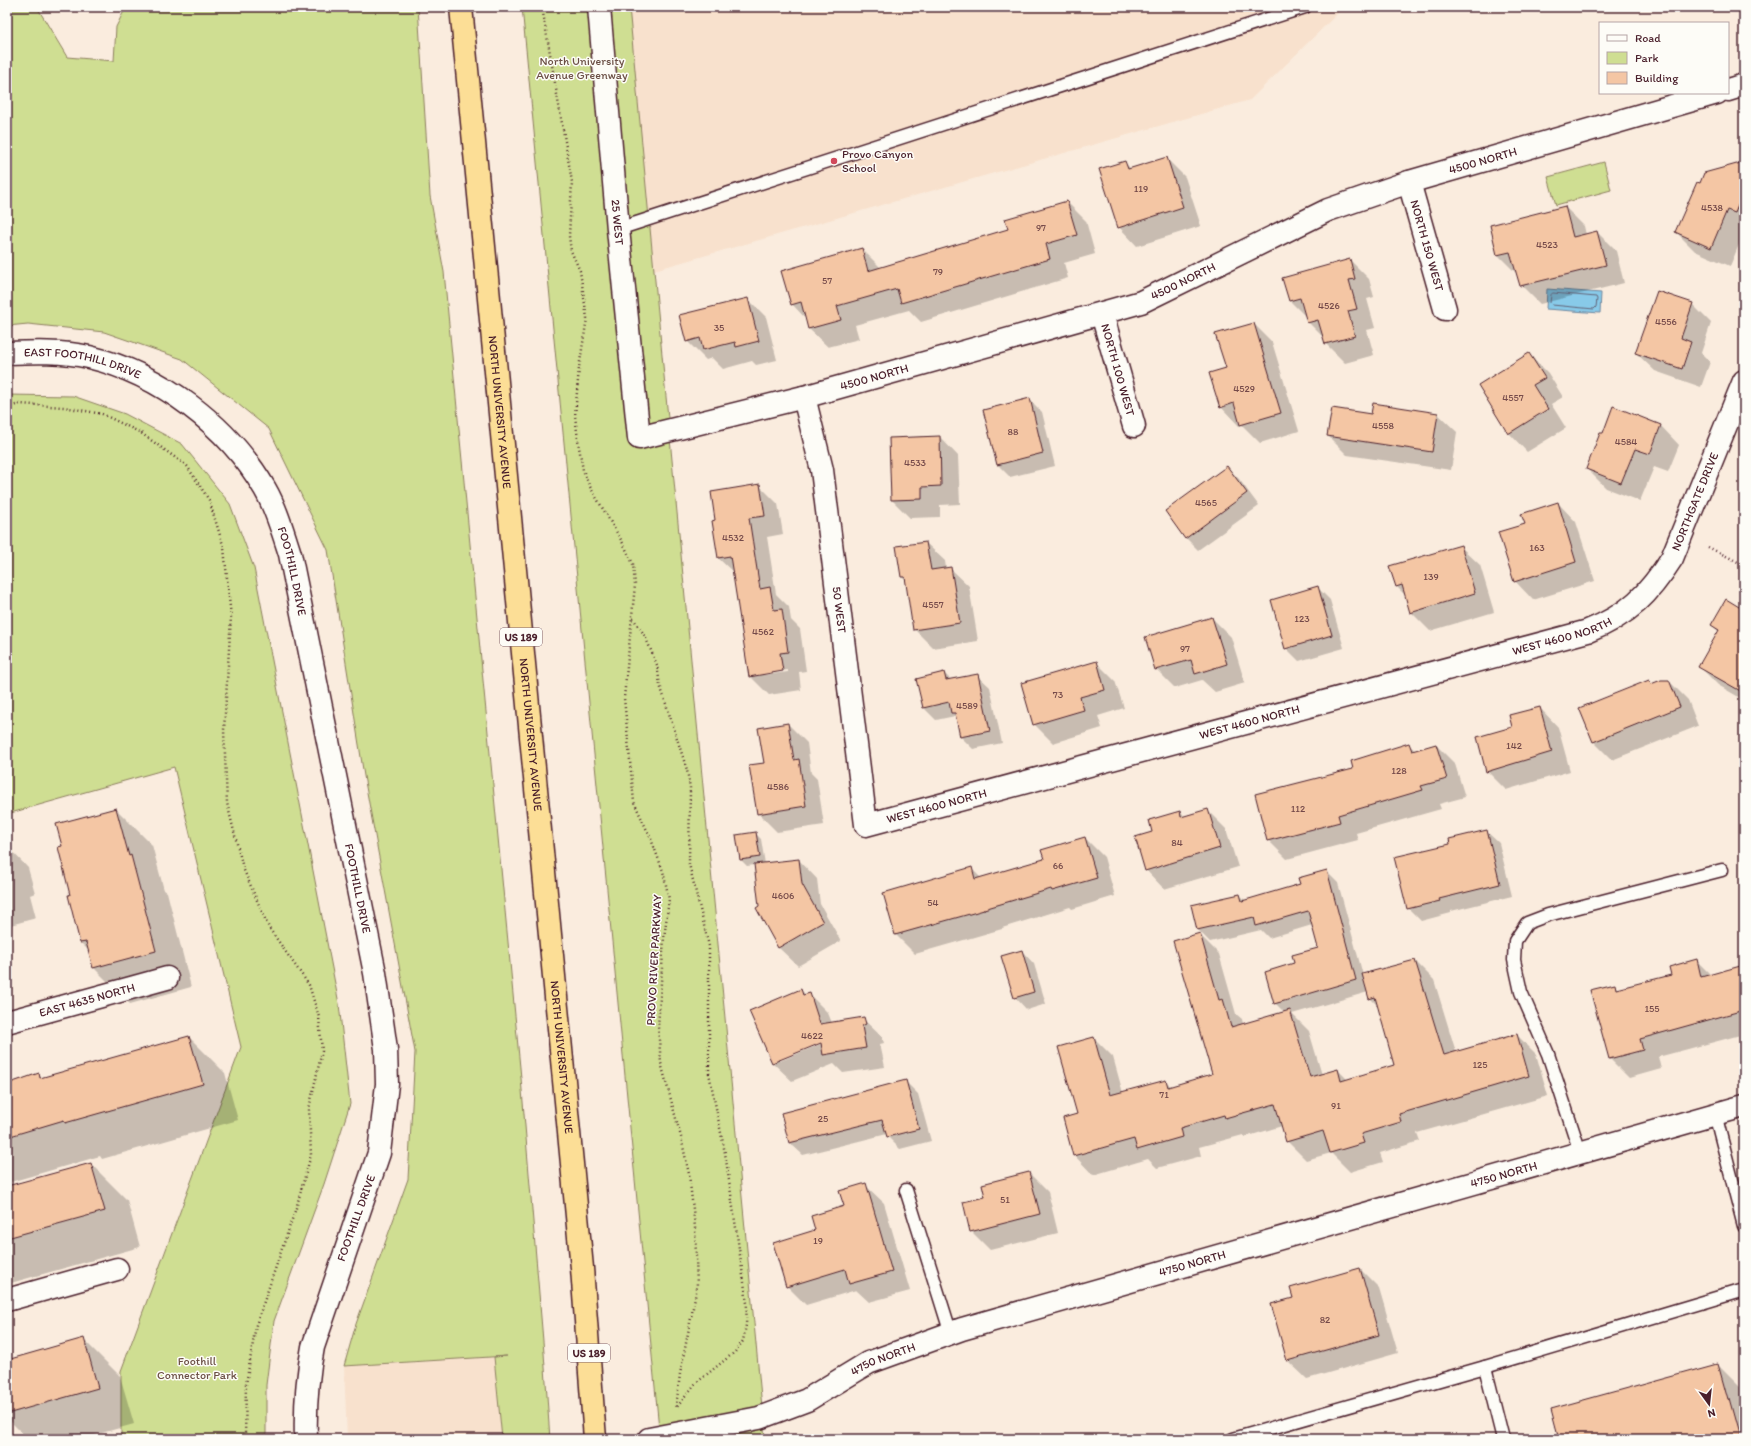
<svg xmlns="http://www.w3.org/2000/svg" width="1751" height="1446" viewBox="0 0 1751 1446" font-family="Itim,sans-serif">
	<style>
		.built { fill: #f8e1cd }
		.green { fill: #cfde92; stroke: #8c7e5e }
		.water { fill: #88cae9; stroke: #6f869d }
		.shadow { fill: #0003; fill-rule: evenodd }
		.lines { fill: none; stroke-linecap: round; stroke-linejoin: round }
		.shore { stroke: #636377; stroke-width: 1 }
		.building { fill: #f4c6a4; stroke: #4a1f2b }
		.service-casing { stroke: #4a1f2b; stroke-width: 15 }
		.minor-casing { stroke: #4a1f2b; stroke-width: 25 }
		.secondary-casing { stroke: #4a1f2b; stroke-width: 25 }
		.trunk-casing { stroke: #4a1f2b; stroke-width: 25 }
		.path { stroke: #4a1f2b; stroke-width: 2.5; stroke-dasharray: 1 3; stroke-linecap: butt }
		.service { stroke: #fdfcf7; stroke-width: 12 }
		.minor { stroke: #fdfcf7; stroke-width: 22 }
		.secondary { stroke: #fdfcf7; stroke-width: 22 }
		.trunk { stroke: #fcde96; stroke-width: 22 }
		.poi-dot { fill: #d1495b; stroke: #fdfcf7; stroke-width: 1.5 }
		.labels { text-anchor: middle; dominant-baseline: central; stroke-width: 3; stroke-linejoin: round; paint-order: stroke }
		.number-label { font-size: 10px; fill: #744949 }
		.shield { fill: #fdfcf7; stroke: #806168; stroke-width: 1 }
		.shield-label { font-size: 11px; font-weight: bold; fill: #4a1f2b }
		.park-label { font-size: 12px; fill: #6b4f45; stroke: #fdfcf7 }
		.poi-label { font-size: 12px; fill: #4a1f2b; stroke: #fdfcf7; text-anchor: start }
		.street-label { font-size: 12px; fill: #4a1f2b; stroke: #fdfcf7 }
	</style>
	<rect width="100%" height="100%" fill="#faecde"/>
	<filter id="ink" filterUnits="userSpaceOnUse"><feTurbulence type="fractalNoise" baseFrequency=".025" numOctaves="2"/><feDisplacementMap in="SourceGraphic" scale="8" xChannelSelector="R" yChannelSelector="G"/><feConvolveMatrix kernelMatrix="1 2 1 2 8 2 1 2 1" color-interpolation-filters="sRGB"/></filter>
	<g filter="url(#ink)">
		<!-- built -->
		<g class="built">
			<path d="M621,7H1344L1250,100L644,273Z"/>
			<path d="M494,1357L502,1439H347L344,1366Z"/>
		</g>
		<!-- green -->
		<g class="green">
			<path d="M7,7H37L67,57L114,61L116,27L126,7H418L430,196L444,272L521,1078L544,1353L550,1439H502L494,1357L507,1356L344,1366L356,1324L408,1179L415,1052L364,776L328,550L269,429L182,359L104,332L28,324L7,326Z"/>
			<path d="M522,7H629L765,1439H660Z"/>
			<path d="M1604,162L1611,190L1556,205L1548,177Z"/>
			<path d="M7,395L73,396L125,414L182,444L230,504L254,568L339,1004L350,1104L324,1184L274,1321L266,1385V1439H121V1371L241,1047L174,767L7,814Z"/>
		</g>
		<!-- water -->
		<path class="water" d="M1547,289L1601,293L1600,313L1546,309Z"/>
		<!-- shadow -->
		<g class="shadow">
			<path d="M1166,158L1185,177L1201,226L1137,246L1119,227L1124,162L1131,169Z"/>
			<path d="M1744,165V233L1730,266L1695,251L1676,232Z"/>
			<path d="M1067,202L1086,221L1095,254L1064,263L1068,278L921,322L909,310L855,325L859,339L828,347L809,329L806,319L792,304L862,249L881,268L1009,230Z"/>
			<path d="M1565,207L1584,226L1586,235L1597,232L1616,251L1624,283L1540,304L1521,285L1517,274L1498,255Z"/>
			<path d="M1350,260L1369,279L1374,297L1367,299L1375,328L1367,330L1374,355L1345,363L1326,344L1325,339L1308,322L1307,318L1290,301Z"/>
			<path d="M748,299L766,317L777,360L756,365L752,361L723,369L712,358L706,360L687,341Z"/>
			<path d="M1692,304L1711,323L1701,353L1710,362L1701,387L1655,371L1636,353Z"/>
			<path d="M1254,324L1272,342L1299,431L1260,443L1242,425L1239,426L1221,407L1227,368Z"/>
			<path d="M1529,354L1548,373L1563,397L1551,404L1566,428L1527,452L1509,433Z"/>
			<path d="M1029,399L1042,412L1055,466L1010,477L997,464Z"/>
			<path d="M1438,414L1457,432L1451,470L1347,455L1328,436L1372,415Z"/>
			<path d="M1661,426L1679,445L1668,472L1654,467L1640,501L1606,488L1587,469Z"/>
			<path d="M940,437L958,456L960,504L940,505V517L910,518L892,500Z"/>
			<path d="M1227,467L1239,479L1259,506L1198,550L1186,538Z"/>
			<path d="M760,486L778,504L783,534L767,537L776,594L789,607L791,620L800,629L806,671L799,672L801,690L769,695L750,676L734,573L718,558L717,520ZM788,670V672L764,675V673Z"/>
			<path d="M1558,503L1576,522L1595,581L1533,600L1515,581L1526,524Z"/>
			<path d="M926,543L945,561L946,568H950L969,586L978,641L933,648L914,629L906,581L902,577Z"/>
			<path d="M1461,547L1480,565L1494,612L1430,631L1411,612L1406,596L1397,587Z"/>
			<path d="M1318,588L1330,600L1344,648L1299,661L1286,648Z"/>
			<path d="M1744,611V700L1718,685L1699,666L1719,632L1712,625Z"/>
			<path d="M1212,618L1231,637L1245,683L1215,692L1202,680L1175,688L1156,669Z"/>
			<path d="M1096,662L1115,681L1124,708L1098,716L1102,728L1053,743L1034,724Z"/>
			<path d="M944,673L951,680L977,675L990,687L1002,743L973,749L961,737L955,716L936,720L924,708Z"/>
			<path d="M1649,681L1652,684L1669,681L1688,700L1698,726L1612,760L1593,741Z"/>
			<path d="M1540,708L1558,727L1570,771L1506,790L1487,771Z"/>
			<path d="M788,724L807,743L811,773L817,779L824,825L777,832L758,813L765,764Z"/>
			<path d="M1409,745L1416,751L1436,745L1455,764L1465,797L1439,804L1441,809L1356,833L1358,840L1287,859L1268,840L1354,769Z"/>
			<path d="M116,809L152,845L164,890L167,892L191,987L130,1004L94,968L89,951L81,943L69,896L72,895L63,847Z"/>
			<path d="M1207,810L1226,829L1238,867L1164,889L1146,870L1154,832L1180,812L1185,817Z"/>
			<path d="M1486,831L1499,843L1512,896L1451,911V913L1421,921L1408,908L1451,844Z"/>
			<path d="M755,833L761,839L765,864L799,860L817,879L820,904L841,941L798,966L779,948L757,909L760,907L755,865L747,866L741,860Z"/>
			<path d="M1085,838L1104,857L1115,896L1072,909L1070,907L1002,928V929L915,954L896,935L884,894L972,869L981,878L1045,859Z"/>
			<path d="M7,846L28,868L35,893L30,895L36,918L7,926Z"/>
			<path d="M1326,871L1338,883L1363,975L1415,961L1434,980L1456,1052L1517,1035L1536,1054L1548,1096L1417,1133L1420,1141L1380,1153L1383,1162L1350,1172L1331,1153L1306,1160L1287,1141L1282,1126L1245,1137L1243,1135L1199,1147L1201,1156L1157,1168L1148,1159L1093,1175L1074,1155L1078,1115L1094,1038L1113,1057L1123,1093L1166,1081L1171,1087L1214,1075L1199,934L1219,954L1236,1014L1242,1019L1243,1024L1285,1013L1275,1003L1296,964L1319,949L1312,925L1269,938L1261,930L1210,942L1198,930L1192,906L1240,895L1246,901L1301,885ZM1368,992L1370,998L1379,1007L1396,1066L1348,1080L1338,1070L1322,1075L1309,1031L1292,1014Z"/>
			<path d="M1022,951L1034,964L1046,1004L1027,1010L1015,997Z"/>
			<path d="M1696,960L1711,975L1744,966V1034L1658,1057L1661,1069L1629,1078L1610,1059L1591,991L1614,985L1619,990L1672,975Z"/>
			<path d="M801,990L806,995L809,994L828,1013L832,1023L863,1019L882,1037L884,1043L880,1044L885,1067L843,1073L834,1064L792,1081L773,1063ZM826,1040V1042L780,1061V1059Z"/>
			<path d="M189,1037L225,1073L238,1120L102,1159L100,1156L7,1183V1084L38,1074L42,1078Z"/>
			<path d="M906,1082L918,1094L931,1141L900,1149L888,1137L887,1134L803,1155L790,1143L783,1114Z"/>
			<path d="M91,1164L127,1200L140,1247L7,1284V1187Z"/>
			<path d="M1029,1173L1048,1192L1058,1233L990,1250L971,1231L986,1197Z"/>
			<path d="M865,1185L884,1203L910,1291L869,1302L856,1290L806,1305L787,1286L817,1231L845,1207Z"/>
			<path d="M1360,1269L1379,1288L1398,1353L1307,1379L1288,1361L1294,1298Z"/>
			<path d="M84,1340L120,1376L134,1424L80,1439H28L7,1418V1362Z"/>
			<path d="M1718,1364L1744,1390V1439H1560Z"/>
		</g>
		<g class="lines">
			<!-- shore -->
			<path class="shore" d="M1553,293L1596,297L1597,299L1596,307L1594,309L1552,305L1550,303L1551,295Z"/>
		</g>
		<!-- building -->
		<g class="building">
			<path d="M1167,157L1183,207L1118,228L1099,169L1125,161L1128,169Z"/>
			<path d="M1744,162V202L1739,203L1735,213L1727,210L1711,248L1675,232L1697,182L1700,183L1704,173Z"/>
			<path d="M1067,201L1077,235L1046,244L1050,259L901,303L897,289L837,306L841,320L808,329L801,302L791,305L781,271L862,248L868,271L1008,229L1005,219Z"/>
			<path d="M1565,206L1573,237L1597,231L1606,265L1520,286L1510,252L1497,255L1490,225Z"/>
			<path d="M1350,259L1355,279L1349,280L1357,309L1348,311L1355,336L1325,344L1318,320L1307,323L1300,298L1289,301L1282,278Z"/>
			<path d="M1657,291L1693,303L1681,338L1691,342L1682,369L1635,353Z"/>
			<path d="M748,298L759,341L736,347L735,342L703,350L700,338L686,342L679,315Z"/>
			<path d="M1254,323L1281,413L1240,425L1234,403L1220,408L1209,373L1226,368L1215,334Z"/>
			<path d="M1529,353L1545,378L1533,385L1548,409L1508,434L1478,385Z"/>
			<path d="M1030,398L1043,453L997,465L983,410Z"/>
			<path d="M1373,403L1438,413L1432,452L1327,436L1332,408L1371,414Z"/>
			<path d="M1613,406L1661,425L1650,454L1635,449L1621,483L1586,469L1600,433H1603Z"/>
			<path d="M940,436L941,486L922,487V499L891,500L889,438Z"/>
			<path d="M1227,466L1247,493L1185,539L1165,511Z"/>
			<path d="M760,484L765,516L749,518L760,589L770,587L774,610L782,609L788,652L780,653L783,671L749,677L730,556L718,558L712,521L715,520L711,492Z"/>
			<path d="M1558,502L1576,562L1514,582L1498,532L1525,524L1521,514Z"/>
			<path d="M926,542L931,570L951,567L960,623L913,630L905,577H901L896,546Z"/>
			<path d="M1461,545L1475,593L1410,613L1402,585L1396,587L1389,566Z"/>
			<path d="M1318,586L1332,635L1285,649L1271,600Z"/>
			<path d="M1726,599L1744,610V693L1698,667L1719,630L1711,625Z"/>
			<path d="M1212,617L1227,664L1195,674L1191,660L1155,670L1145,637Z"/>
			<path d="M1097,661L1105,690L1080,697L1084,710L1033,725L1021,683Z"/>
			<path d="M944,672L946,680L978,674L990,731L960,737L955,713H951L949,702L923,708L916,679Z"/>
			<path d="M1649,680L1651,684L1661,680H1669L1680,707L1593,742L1579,708Z"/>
			<path d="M1540,707L1552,752L1486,772L1477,737L1512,727L1509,715Z"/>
			<path d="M788,723L794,760L799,759L806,806L757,814L749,765L764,763L758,728Z"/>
			<path d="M1409,743L1412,751L1436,744L1447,779L1421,786L1423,790L1338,815L1340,822L1267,841L1255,794L1353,769L1351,761Z"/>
			<path d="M116,808L129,856L131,855L156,951L93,968L86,942L80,943L68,895H70L58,847L62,846L56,824Z"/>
			<path d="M1208,809L1220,848L1145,871L1135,837L1152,832L1149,820L1180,811L1181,817Z"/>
			<path d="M1487,830L1500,884L1439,899L1440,901L1407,909L1394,857L1450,844L1449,839Z"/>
			<path d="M756,832L760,857L740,860L736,835Z"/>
			<path d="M1085,837L1097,878L1052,891L1051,889L984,909V910L895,935L883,893L972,867L975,879L1044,859L1041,850Z"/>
			<path d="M799,859L802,884L823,922L778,948L756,908L759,906L754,864Z"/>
			<path d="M1327,870L1356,980L1274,1004L1265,972L1294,963L1292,955L1318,948L1308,911L1256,926L1254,917L1197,930L1191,905L1240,894L1242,901L1300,884L1298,878Z"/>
			<path d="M1200,933L1219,1000L1223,999L1231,1027L1290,1010L1310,1077L1338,1069L1341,1081L1394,1065L1375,997L1369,999L1362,974L1415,960L1444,1055L1517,1034L1529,1076L1399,1114L1401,1122L1361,1134L1364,1143L1330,1153L1323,1131L1286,1142L1275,1104L1225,1118L1224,1115L1180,1128L1182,1137L1137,1150L1134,1139L1073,1156L1063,1118L1077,1114L1058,1047L1094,1037L1110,1095L1166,1080L1168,1087L1212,1074L1173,941Z"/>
			<path d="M1022,950L1034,992L1014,998L1001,956Z"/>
			<path d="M1697,959L1701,977L1744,965V1010L1640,1039L1643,1050L1609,1059L1590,990L1615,984L1616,989L1671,975L1669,967Z"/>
			<path d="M801,989L803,995L810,993L820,1024L864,1017L866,1024L862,1026L866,1048L823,1055L821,1043L772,1063L749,1011Z"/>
			<path d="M189,1036L203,1084L65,1123L64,1120L7,1137V1084L39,1073L40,1078Z"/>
			<path d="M906,1080L919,1129L887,1137L882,1120L789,1143L781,1113Z"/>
			<path d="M91,1163L105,1211L7,1238V1186Z"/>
			<path d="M1029,1172L1040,1214L970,1232L963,1202L985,1197L982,1184Z"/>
			<path d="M866,1183L892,1272L849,1284L845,1269L786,1287L773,1243L815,1230L811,1216L844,1206L839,1191Z"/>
			<path d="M1360,1268L1379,1335L1287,1361L1271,1304L1293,1298L1290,1288Z"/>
			<path d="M84,1338L98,1388L7,1414V1360Z"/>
			<path d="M1718,1363L1739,1439H1559L1551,1409Z"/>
		</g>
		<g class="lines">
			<!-- service casing -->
			<g class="service-casing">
				<g id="service">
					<path d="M618,229L1305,7"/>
					<path d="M1715,1114L1744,1226"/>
					<path d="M1580,1152L1548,1054L1521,992L1514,960L1515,941L1527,923L1548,915L1722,870"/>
					<path d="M906,1190L951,1334"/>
					<path d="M1233,1439L1485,1367"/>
					<path d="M1503,1439L1485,1367L1744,1290"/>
				</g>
			</g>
			<!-- minor casing -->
			<g class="minor-casing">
				<g id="minor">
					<path id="s1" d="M599,7L618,229L639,438L804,397L1141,302L1328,210L1409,182L1717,93"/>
					<path d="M1728,90L1744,85"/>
					<path id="s2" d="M1409,182L1445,309"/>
					<path id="s3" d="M1102,314L1134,426"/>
					<path id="s4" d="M804,397L822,470L866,825L1588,631C1629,615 1649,594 1672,558L1744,381"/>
					<path id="s5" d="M7,1022L167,978"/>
					<path d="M7,1300L117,1269"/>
					<path id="s6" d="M649,1439L759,1418L807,1400L868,1363L962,1329L1744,1106"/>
				</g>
			</g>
			<!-- secondary casing -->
			<g class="secondary-casing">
				<g id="secondary">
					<path id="s7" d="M7,353C34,352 62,351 89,357C160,374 228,425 265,489C276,508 283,532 290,554L375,973L386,1049L387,1084L379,1153L313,1347C307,1378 305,1408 306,1439"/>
				</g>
			</g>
			<!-- trunk casing -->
			<g class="trunk-casing">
				<g id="trunk">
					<path id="s8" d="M461,7L582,1268L595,1439"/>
				</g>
			</g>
			<!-- path -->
			<g class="path">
				<path d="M542,7L572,182L569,236L571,251L580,271L587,318L579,368L575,416L579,447L583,470L589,485L624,545L633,564L635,585L624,698L634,802L651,839L663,871L669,899L664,938L658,1027L661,1063L681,1137L689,1174L695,1227L697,1287L680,1374L676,1407"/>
				<path d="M7,407L20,404L64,407L102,414L141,433L187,466L209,500L224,548L231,617L224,730L227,803L243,868L269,928L309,985L319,1017L322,1051L309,1109L311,1155L297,1205L256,1325L246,1384L245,1439"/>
				<path d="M1708,547L1744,565"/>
				<path d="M633,618L645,636L657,665L660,685L687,770L690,788L689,864L709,946V1073L725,1153L747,1303L746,1325L743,1341L735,1352L696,1383L677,1407"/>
			</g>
			<!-- service -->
			<use href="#service" class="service"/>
			<!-- minor -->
			<use href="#minor" class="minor"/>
			<!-- secondary -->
			<use href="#secondary" class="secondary"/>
			<!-- trunk -->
			<use href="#trunk" class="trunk"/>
		</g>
	</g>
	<!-- markers -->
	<circle class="poi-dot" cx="834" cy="161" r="4"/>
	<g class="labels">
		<!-- number labels -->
		<g class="number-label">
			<text x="1141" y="188">119</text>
			<text x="1712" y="207">4538</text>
			<text x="1041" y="227">97</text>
			<text x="1547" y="244">4523</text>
			<text x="938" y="271">79</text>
			<text x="827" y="280">57</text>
			<text x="1329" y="305">4526</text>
			<text x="1666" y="321">4556</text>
			<text x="719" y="327">35</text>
			<text x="1244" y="388">4529</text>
			<text x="1513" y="397">4557</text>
			<text x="1383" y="425">4558</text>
			<text x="1013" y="431">88</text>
			<text x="1626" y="441">4584</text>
			<text x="915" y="462">4533</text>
			<text x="1206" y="502">4565</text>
			<text x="733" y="537">4532</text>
			<text x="1537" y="547">163</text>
			<text x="1431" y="576">139</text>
			<text x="933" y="604">4557</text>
			<text x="1302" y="618">123</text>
			<text x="763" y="631">4562</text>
			<text x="1185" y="648">97</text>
			<text x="1058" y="694">73</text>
			<text x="967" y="705">4589</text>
			<text x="1514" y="745">142</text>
			<text x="1399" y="770">128</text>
			<text x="778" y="786">4586</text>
			<text x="1298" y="808">112</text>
			<text x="1177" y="842">84</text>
			<text x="1058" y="865">66</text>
			<text x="783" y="895">4606</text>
			<text x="933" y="902">54</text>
			<text x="1652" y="1008">155</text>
			<text x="812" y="1035">4622</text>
			<text x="1480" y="1064">125</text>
			<text x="1164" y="1094">71</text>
			<text x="1336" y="1105">91</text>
			<text x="823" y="1118">25</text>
			<text x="1005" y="1199">51</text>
			<text x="818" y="1240">19</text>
			<text x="1325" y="1319">82</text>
		</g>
		<!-- shield labels -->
		<g class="shield">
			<rect x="500" y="628" width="42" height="18" rx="3"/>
			<rect x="568" y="1344" width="42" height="18" rx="3"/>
		</g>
		<g class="shield-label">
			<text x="521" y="637">US 189</text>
			<text x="589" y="1353">US 189</text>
		</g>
		<!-- park labels -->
		<g class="park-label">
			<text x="582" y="61">North University<tspan x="582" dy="14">Avenue Greenway</tspan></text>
			<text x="197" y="1361">Foothill<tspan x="197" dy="14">Connector Park</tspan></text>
		</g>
		<!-- poi labels -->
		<g class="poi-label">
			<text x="842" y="154">Provo Canyon<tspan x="842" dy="14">School</tspan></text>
		</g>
		<!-- street labels -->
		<g class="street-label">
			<text stroke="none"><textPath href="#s1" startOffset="1324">4500 NORTH</textPath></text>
			<text stroke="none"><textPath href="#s1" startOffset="216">25 WEST</textPath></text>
			<text stroke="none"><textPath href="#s2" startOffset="66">NORTH 150 WEST</textPath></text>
			<text stroke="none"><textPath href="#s1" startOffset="1000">4500 NORTH</textPath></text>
			<text stroke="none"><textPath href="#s7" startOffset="77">EAST FOOTHILL DRIVE</textPath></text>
			<text stroke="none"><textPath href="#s3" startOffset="58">NORTH 100 WEST</textPath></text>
			<text stroke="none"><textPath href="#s1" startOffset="676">4500 NORTH</textPath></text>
			<text stroke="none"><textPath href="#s8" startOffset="407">NORTH UNIVERSITY AVENUE</textPath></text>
			<text stroke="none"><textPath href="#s4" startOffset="1355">NORTHGATE DRIVE</textPath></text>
			<text stroke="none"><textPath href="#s7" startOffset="395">FOOTHILL DRIVE</textPath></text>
			<text stroke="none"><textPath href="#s4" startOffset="216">50 WEST</textPath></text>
			<text stroke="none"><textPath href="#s4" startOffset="1154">WEST 4600 NORTH</textPath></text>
			<text stroke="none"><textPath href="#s4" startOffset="830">WEST 4600 NORTH</textPath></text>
			<text stroke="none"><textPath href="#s8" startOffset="731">NORTH UNIVERSITY AVENUE</textPath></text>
			<text stroke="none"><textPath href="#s4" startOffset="506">WEST 4600 NORTH</textPath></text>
			<text stroke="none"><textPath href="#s7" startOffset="719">FOOTHILL DRIVE</textPath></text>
			<text transform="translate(654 960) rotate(-87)">PROVO RIVER PARKWAY</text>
			<text stroke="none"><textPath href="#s5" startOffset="83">EAST 4635 NORTH</textPath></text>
			<text stroke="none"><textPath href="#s8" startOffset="1055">NORTH UNIVERSITY AVENUE</textPath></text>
			<text stroke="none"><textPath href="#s6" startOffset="898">4750 NORTH</textPath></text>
			<text transform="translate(356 1218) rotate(-70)">FOOTHILL DRIVE</text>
			<text stroke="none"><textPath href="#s6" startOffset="574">4750 NORTH</textPath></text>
			<text stroke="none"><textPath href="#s6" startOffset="250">4750 NORTH</textPath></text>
		</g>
	</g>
	<!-- margin -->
	<rect width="1751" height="1446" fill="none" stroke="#fdfcf7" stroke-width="24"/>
	<rect x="12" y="12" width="1727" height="1422" fill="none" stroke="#4a1f2b" stroke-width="1.5" filter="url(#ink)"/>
	<!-- legend -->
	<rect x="1599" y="22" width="130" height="72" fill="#fdfcf7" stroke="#b5a4a5"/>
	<rect x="1607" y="35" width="20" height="6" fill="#fdfcf7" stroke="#b5a4a5"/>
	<text x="1635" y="42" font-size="12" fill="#4a1f2b">Road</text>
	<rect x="1607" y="52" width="20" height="12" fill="#cfde92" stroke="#b5a4a5"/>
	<text x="1635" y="62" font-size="12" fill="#4a1f2b">Park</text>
	<rect x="1607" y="72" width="20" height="12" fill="#f4c6a4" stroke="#b5a4a5"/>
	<text x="1635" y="82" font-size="12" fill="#4a1f2b">Building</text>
	<!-- north arrow -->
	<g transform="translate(1709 1404) rotate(165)" stroke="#fdfcf7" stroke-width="3" paint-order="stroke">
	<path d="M0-3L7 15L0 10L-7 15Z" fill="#4a1f2b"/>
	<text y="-6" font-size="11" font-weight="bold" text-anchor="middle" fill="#4a1f2b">N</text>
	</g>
</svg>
